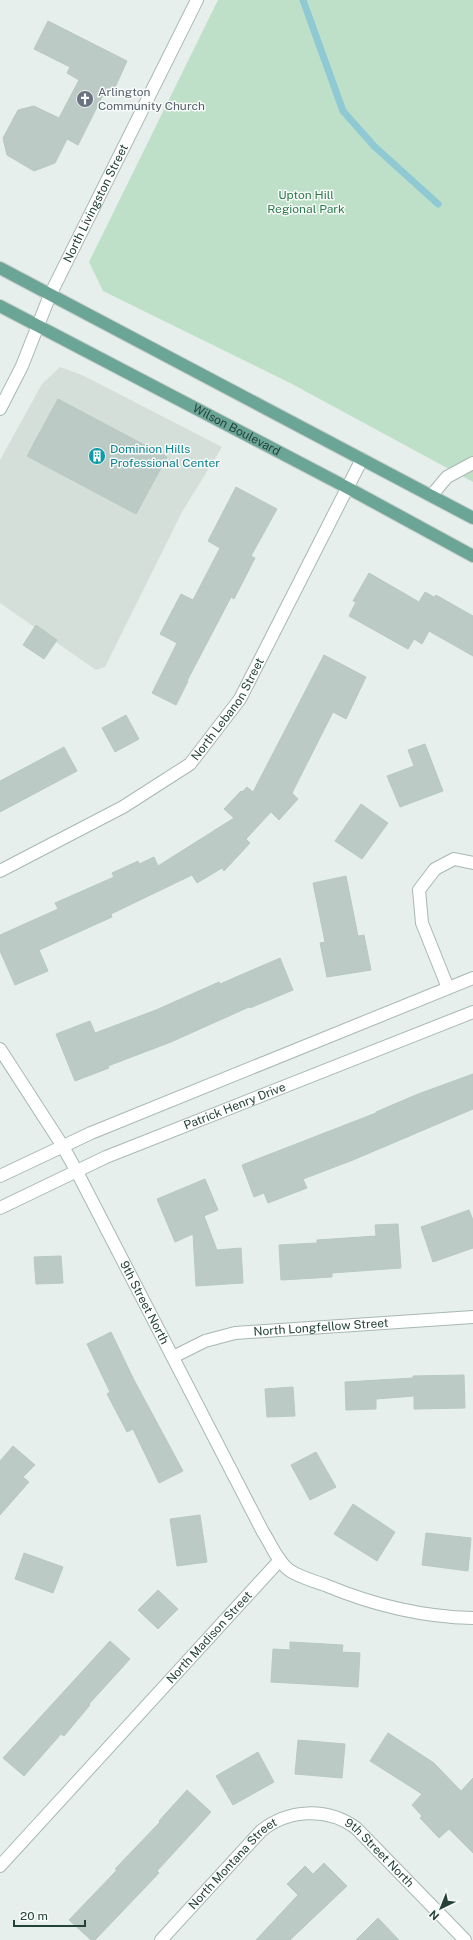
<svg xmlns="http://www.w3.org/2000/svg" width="473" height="1940" viewBox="0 0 473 1940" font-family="'Public Sans',sans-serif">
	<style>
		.built { fill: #d4dfda }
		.green { fill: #bfe0c8 }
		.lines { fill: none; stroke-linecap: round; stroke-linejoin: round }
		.stream { stroke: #8ec9d4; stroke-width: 7 }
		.building { fill: #bbcac4; stroke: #b8c9c2 }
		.minor-casing { stroke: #a8b8b2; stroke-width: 14 }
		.major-casing { stroke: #c2cac8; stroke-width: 14 }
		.minor { stroke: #fff; stroke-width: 12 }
		.major { stroke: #6aa596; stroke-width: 12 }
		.labels { text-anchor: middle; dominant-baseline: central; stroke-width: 3; stroke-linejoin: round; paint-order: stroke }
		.worship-label { font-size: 12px; fill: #5b616d; stroke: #f7fbf9; text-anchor: start }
		.park-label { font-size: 12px; fill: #2d7a4b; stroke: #f7fbf9 }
		.street-label { font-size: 12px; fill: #24423a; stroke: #f7fbf9 }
		.culture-label { font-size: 12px; fill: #0d838f; stroke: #f7fbf9; text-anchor: start }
	</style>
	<rect width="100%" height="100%" fill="#e6efeb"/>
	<!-- built -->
	<path class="built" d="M60,367L82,375L222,447L182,512L105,667L96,670L0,603V460L42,384Z"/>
	<!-- green -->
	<path class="green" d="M218,0H473V482L292,384L103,291L89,262Z"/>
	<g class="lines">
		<!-- stream -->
		<path class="stream" d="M303,0L343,111L374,146L438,204"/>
	</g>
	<!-- building -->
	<g class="building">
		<path d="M48,21L127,61L113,92L106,89L78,145L67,139L55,163L34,171L7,155L3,138L18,110L34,106L59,118L79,80L67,73L70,67L34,49Z"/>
		<path d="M58,399L167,457L136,514L27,456Z"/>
		<path d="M236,487L277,509L251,556L255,558L234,599L231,597L187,681H188L176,705L152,693L177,643L160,634L181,594L193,600L220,548L208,541Z"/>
		<path d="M369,573L419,602L425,592L434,597L436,595L473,616V656L429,631L422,644L414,639L408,649L349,616L356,602L353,601Z"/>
		<path d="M36,625L57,640L44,659L23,645Z"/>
		<path d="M324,655L366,677L346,719L333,712L292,793L298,799L279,820L271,812L246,839L250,843L224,871L222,868L197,883L192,875L111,914L112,917L39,950L48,971L15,985L0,951V935L58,909L55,903L114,877L112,873L138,861L139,864L154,857L158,866L234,818L224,809L241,791L242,792L247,787L253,792Z"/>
		<path d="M126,715L139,739L115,752L102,728Z"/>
		<path d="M425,744L443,791L400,807L387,776L414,766L408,750Z"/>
		<path d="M64,747L77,771L0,812V781Z"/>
		<path d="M361,804L388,823L362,859L335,841Z"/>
		<path d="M346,876L358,936L364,935L371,970L327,977L320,943L325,942L313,883Z"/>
		<path d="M280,958L293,990L250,1008L249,1007L171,1042L108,1066L109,1068L75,1081L56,1034L90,1021L95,1033L156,1010L219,982L220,984Z"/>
		<path d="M473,1074V1109L353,1160L303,1179L307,1188L268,1203L264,1193L254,1197L242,1165L376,1113V1112L418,1094Z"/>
		<path d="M205,1179L218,1210L204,1216L217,1250L241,1248L243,1283L196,1286L193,1234L175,1242L157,1199Z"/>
		<path d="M469,1210L473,1220V1248L433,1262L421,1227Z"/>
		<path d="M398,1224L401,1268L332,1273V1277L281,1280L279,1245L317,1243V1240L376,1236L375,1225Z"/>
		<path d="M61,1256L63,1283L36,1284L34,1257Z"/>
		<path d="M111,1332L134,1380L183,1471L159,1483L133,1429L127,1432L107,1394L110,1392L87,1344Z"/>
		<path d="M464,1375L465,1408L414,1409V1396L376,1399V1409L346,1410L345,1382L413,1378V1376Z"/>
		<path d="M293,1387L295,1416L267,1417L265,1389Z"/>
		<path d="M13,1446L35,1465L23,1477L29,1482L0,1515V1461Z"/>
		<path d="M316,1452L336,1487L310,1500L291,1465Z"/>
		<path d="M353,1504L395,1532L377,1561L334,1534Z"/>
		<path d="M200,1515L207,1562L177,1566L170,1519Z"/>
		<path d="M426,1533L471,1538L468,1571L422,1565Z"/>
		<path d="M24,1553L63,1567L53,1593L15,1579Z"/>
		<path d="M158,1590L178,1609L158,1629L138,1610Z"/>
		<path d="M110,1641L130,1659L89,1704L90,1705L64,1736L61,1734L24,1776L3,1758Z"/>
		<path d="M290,1642L343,1645L342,1652L360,1653L358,1687L271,1682L273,1649L290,1650Z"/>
		<path d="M388,1733L434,1763L461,1791L473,1778V1853L449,1829L439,1838L420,1818L422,1816L412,1805L422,1794L370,1761Z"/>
		<path d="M298,1740L345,1744L342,1778L295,1774Z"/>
		<path d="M258,1752L274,1782L233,1805L216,1776Z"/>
		<path d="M187,1790L211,1812L157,1871L159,1873L95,1940H91L69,1920L117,1870L115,1869L160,1822L159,1821Z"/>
		<path d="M324,1863L347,1886L290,1940H256L298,1895L287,1884L305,1866L313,1874Z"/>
		<path d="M378,1918L399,1940H356Z"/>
	</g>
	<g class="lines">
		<!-- minor casing -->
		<g class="minor-casing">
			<g id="minor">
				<path id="s1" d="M0,409L22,366L50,295L197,0"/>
				<path d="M431,496L447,477L473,463"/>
				<path id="s2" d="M0,871L123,807L190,764L240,699L362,459"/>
				<path d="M448,988L422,923L419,890L435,869L454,859L473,863"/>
				<path id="s3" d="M0,1049L62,1145L76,1170L263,1532C271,1544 277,1561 289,1570C299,1577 314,1581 325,1585C373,1605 421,1617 473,1618"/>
				<path d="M0,1176L91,1133L473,978"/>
				<path id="s4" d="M0,1208L106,1157L473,1012"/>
				<path id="s5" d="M173,1357L205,1341L235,1333L473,1317"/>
				<path id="s6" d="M0,1866L280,1560"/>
				<path id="s7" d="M161,1940L261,1831C288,1809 327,1807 356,1828L465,1940"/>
			</g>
		</g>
		<!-- major casing -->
		<g class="major-casing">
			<g id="major">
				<path d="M0,268L473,518"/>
				<path id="s8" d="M0,306L348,488L473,556"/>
			</g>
		</g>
		<!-- minor -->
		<use href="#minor" class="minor"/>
		<!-- major -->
		<use href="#major" class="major"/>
	</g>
	<!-- icons -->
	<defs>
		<g id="church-disc" transform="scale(0.9)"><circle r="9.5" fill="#6b7280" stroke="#f7fbf9"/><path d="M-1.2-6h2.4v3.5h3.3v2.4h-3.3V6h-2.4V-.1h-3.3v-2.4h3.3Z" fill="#fff"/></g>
		<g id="building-disc" transform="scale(0.9)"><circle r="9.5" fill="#0f9aa8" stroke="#f7fbf9"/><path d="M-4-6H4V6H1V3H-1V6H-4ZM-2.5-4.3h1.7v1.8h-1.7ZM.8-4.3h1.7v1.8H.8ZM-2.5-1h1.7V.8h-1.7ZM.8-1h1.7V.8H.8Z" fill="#fff"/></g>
	</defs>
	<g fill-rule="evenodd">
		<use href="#church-disc" x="85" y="99"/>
		<use href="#building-disc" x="97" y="456"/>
	</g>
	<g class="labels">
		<!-- worship labels -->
		<g class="worship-label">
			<text x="98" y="92">Arlington<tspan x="98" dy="14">Community Church</tspan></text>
		</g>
		<!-- park labels -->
		<g class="park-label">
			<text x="306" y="195">Upton Hill<tspan x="306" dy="14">Regional Park</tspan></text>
		</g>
		<!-- street labels -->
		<g class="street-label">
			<text stroke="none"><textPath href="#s1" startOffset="227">North Livingston Street</textPath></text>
			<text stroke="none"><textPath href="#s8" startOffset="267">Wilson Boulevard</textPath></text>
			<text stroke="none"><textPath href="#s2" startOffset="285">North Lebanon Street</textPath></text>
			<text stroke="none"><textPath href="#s4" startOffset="256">Patrick Henry Drive</textPath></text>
			<text stroke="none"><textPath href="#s3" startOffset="292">9th Street North</textPath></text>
			<text stroke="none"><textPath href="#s5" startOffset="153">North Longfellow Street</textPath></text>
			<text stroke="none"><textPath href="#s6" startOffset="310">North Madison Street</textPath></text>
			<text stroke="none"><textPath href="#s7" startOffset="284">9th Street North</textPath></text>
			<text stroke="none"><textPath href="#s7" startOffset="105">North Montana Street</textPath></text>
		</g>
		<!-- culture labels -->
		<g class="culture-label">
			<text x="110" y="449">Dominion Hills<tspan x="110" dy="14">Professional Center</tspan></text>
		</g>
	</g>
	<!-- north arrow -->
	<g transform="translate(441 1908) rotate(223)" stroke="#f7fbf9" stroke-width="3" paint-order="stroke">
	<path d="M0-3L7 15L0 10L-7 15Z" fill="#24423a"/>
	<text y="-6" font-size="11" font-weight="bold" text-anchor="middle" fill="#24423a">N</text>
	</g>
	<!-- scale -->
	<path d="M14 1920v6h71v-6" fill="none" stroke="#24423a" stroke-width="2"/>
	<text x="20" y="1920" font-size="12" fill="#24423a" stroke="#f7fbf9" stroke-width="3" paint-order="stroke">20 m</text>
</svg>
